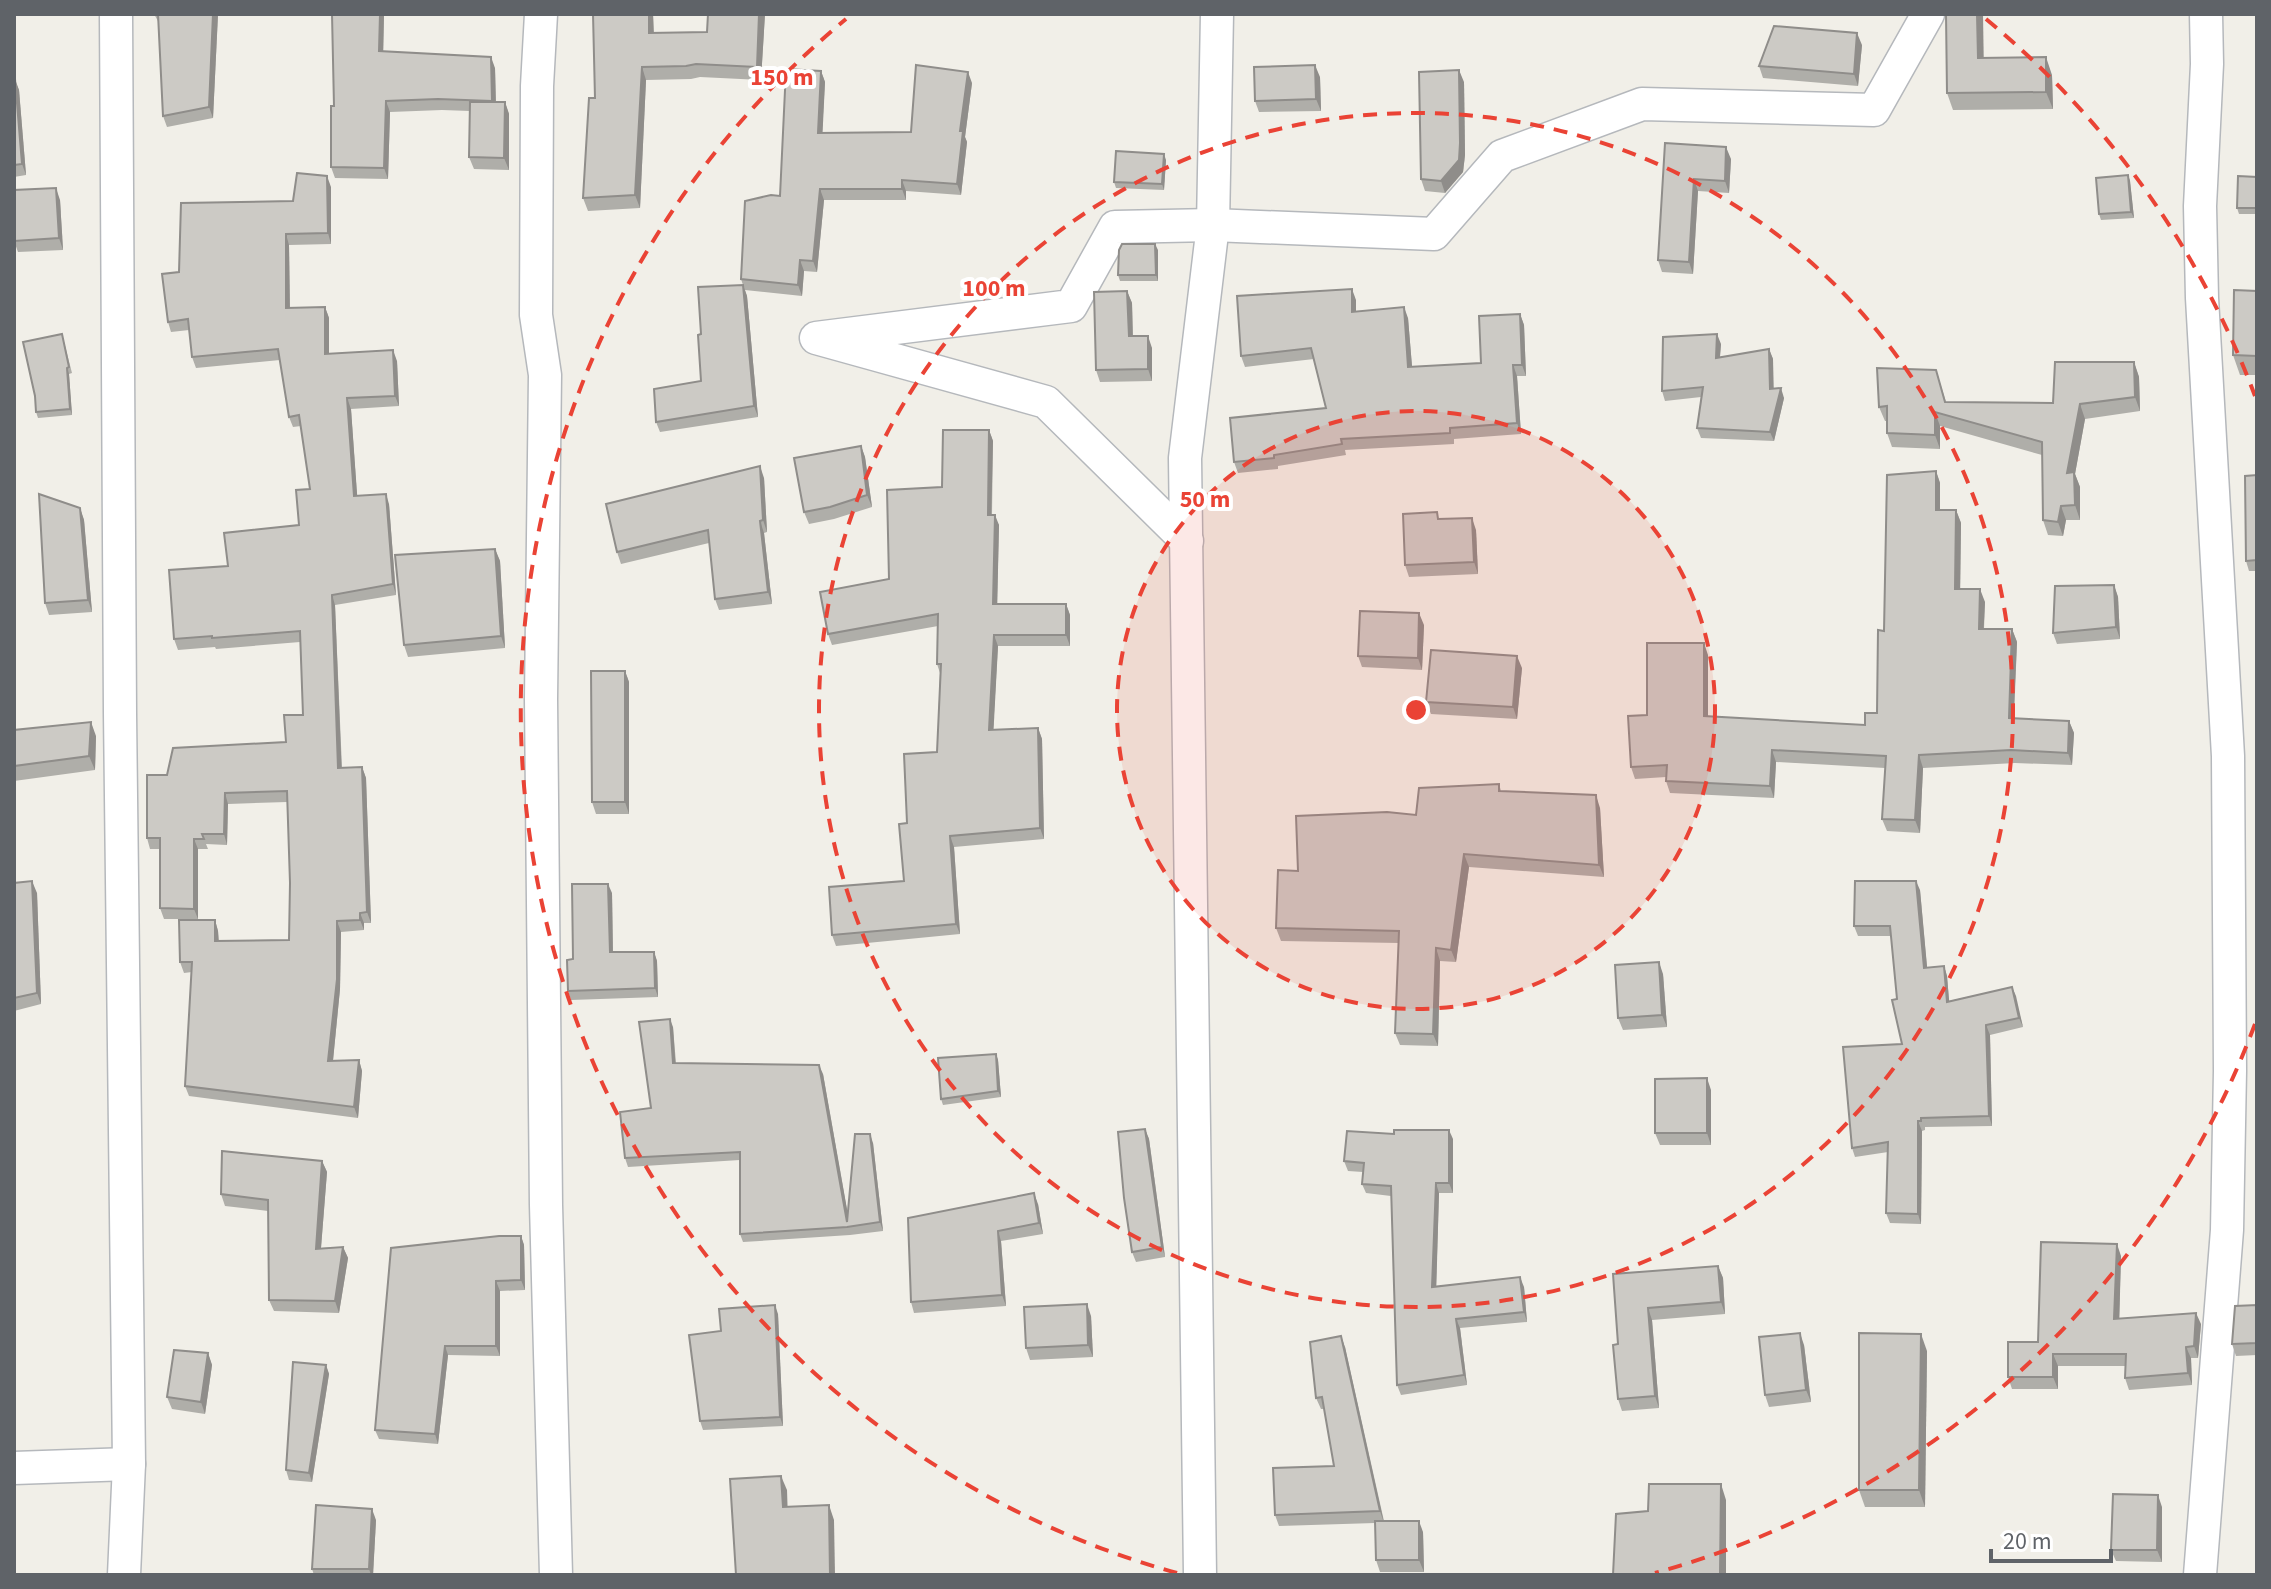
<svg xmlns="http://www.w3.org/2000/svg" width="2271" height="1589" viewBox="0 0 2271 1589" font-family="'Source Sans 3',sans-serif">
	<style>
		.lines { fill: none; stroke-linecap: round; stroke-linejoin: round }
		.street-casing { stroke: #b5b8bc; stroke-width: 35 }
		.street { stroke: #fff; stroke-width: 32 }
		.wall { fill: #afaea9 }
		.shaded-wall { fill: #8f8d8a }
		.building { fill: #cccac5; stroke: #8f8d8a; stroke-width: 2 }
		.ring { fill: none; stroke: #ea4335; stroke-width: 4; stroke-dasharray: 14 10 }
		.centre { fill: #ea4335; stroke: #fff; stroke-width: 4 }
		.ring-label { font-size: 24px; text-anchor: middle; font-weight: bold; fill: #ea4335; stroke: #fff; stroke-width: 8; stroke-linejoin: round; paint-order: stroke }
	</style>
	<rect width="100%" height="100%" fill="#f1efe8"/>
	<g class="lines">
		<!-- street casing -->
		<g class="street-casing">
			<g id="street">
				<path d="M116,14L120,713L129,1464L124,1575"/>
				<path d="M541,14L537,86L536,315L545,375L541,699L546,1205L556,1575"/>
				<path d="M1187,541L1046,402L816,338L1071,306L1115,227L1213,225L1434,234L1502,156L1642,104L1874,110L1928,14"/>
				<path d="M14,1468L129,1464"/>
				<path d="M1200,1575L1185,458L1213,225L1217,14"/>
				<path d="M2200,1575L2227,1230L2230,1071L2228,756L2202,298L2200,206L2207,64L2206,14"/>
			</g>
		</g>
		<!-- street -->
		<use href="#street" class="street"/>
	</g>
	<!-- wall -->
	<g class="wall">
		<path d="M154,14H218L213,118L167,127L163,116L158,21Z"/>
		<path d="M332,14H384L383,52L495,68L496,102H505L509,114V170L474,169L469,157L470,111L442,110L390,112L388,179L335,178L331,167L334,106Z"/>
		<path d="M593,14H653L654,33L707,32L765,14L761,80L700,77L691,79L646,80L640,208L588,211L583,198L595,98Z"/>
		<path d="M1862,45L1858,86L1763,78L1759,66Z"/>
		<path d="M1984,58L2052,75L2053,109L1953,110L1947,93Z"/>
		<path d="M821,71L825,82L822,133L911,132L972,83L965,137L967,142L961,195L906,191V200H824L817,272L804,271L802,296L745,290L747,296L758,417L660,432L656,422L701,381L743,285L741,279L780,196Z"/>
		<path d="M1320,77L1321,111L1259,112L1255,101Z"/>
		<path d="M14,79L19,90L26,175L14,177Z"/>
		<path d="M1464,82L1465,155L1463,172L1445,193L1425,191L1421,179Z"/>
		<path d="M1665,143L1731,159L1729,193L1698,191L1693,274L1662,272L1658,260Z"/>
		<path d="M1166,160L1164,190L1116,188L1114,182Z"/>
		<path d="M2128,175L2130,181L2134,218L2101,220L2099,214Z"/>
		<path d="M2257,177V214H2239L2237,208Z"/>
		<path d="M331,187V244L289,245L290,308L325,307L329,318V354L397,361L399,406L351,409L357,496L389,504L396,595L335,605L342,768L362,767L366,778L371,923H364V930L341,932L340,989L333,1060H359L362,1071L358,1118L189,1096L185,1086L192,972L184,973L180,962L215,920L218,931L219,941L289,940L290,883L287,802L228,804L227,845L206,844L208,849H198V919H164L160,908V849H150L147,838L167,775L286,742L303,715L300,642L216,649L215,647L178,650L174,639L228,566L299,525L310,489L301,426L293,427L289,417L280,360L196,368L192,357L189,330L171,332L168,322L179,272L293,201Z"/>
		<path d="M60,200L63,250L18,252L14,241Z"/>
		<path d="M1158,250V281H1120L1118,275Z"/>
		<path d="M1127,291L1132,303L1133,336L1152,348V381L1100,382L1096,370Z"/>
		<path d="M2257,291V375H2240L2233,355Z"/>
		<path d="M1356,300V311L1408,318L1412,367L1481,363L1520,314L1524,325L1526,376H1517L1521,434L1454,439V444L1345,450L1346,455L1278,466V469L1238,473L1234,462L1326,408L1314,359L1245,367L1241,356Z"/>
		<path d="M62,334L72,373L69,374L72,415L38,418L36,412Z"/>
		<path d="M1721,344L1720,357L1769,349L1773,359V389L1784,398L1774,441L1701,438L1697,428L1701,397L1665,401L1662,391Z"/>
		<path d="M2134,362L2139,377L2140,411L2085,419L2075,474L2080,487V520H2066L2063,536L2048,535L2043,520L2042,455L1940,426V449L1892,447L1887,433V421H1885L1879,407L1936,370L1946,402L2053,403Z"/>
		<path d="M989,430L993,441L992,515L999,525L997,604H1066L1070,615V646H998L993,730L1038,728L1042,739L1044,839L954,847L960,934L836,946L832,935L904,881L907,823L937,752L940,673L937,664L938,626L832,645L828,634L889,579Z"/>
		<path d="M861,446L865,457L872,507L834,519L809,524L804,512Z"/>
		<path d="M1936,471L1940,483V510H1956L1961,523L1960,589L1985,602L1984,629H2012L2017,642L2014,718L2069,721L2074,733L2072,765L2015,763L1923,768L1920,833L1887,831L1882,819L1885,768L1776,762L1774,798L1670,793L1666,781V777L1635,779L1631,767L1647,715L1708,655V716L1865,725L1877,713L1884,631Z"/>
		<path d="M2257,475V571H2249L2246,561Z"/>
		<path d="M764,478L767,532L764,533L772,604L719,610L715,599L709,543L621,564L617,552Z"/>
		<path d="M80,508L84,520L92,612L49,615L45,603Z"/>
		<path d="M1476,530L1478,574L1409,577L1405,565Z"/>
		<path d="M495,549L500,561L505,648L408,657L404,645Z"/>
		<path d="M2114,585L2118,597L2120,639L2057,644L2053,633Z"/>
		<path d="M1424,625L1422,670L1362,667L1358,656Z"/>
		<path d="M1522,668L1517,719L1431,714L1426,702Z"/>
		<path d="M625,671L629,682V814H596L592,802Z"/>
		<path d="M14,730L96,736L95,770L14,781Z"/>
		<path d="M1499,784L1501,791L1600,808L1604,877L1469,867L1456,962L1440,961L1438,1046L1400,1045L1395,1033L1399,943L1281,941L1276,928L1416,815Z"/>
		<path d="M14,883L37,893L41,1004L14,1011Z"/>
		<path d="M1920,890L1927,968L1944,966L1947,976L1949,1001L2012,987L2023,1027L1990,1035L1992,1126L1925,1127V1130L1922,1131L1921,1224L1890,1223L1886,1213L1888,1152L1855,1157L1852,1148L1902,1044L1891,936H1858L1854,926Z"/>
		<path d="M612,893L613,952H654L657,961L658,997L571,1000L568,991L573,959Z"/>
		<path d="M1663,974L1667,1027L1623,1030L1618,1018Z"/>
		<path d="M673,1027L676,1063L823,1074L848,1216L873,1143L883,1231L850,1235L743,1242L740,1234V1160L628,1167L625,1158L651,1108Z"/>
		<path d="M996,1054L998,1060L1001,1097L943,1105L941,1099Z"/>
		<path d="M1711,1090V1145H1660L1655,1133Z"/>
		<path d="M1145,1129L1149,1139L1165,1257L1136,1262L1132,1252Z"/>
		<path d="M1453,1139V1193H1439L1436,1287H1524L1527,1322L1460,1328L1467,1385L1401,1395L1397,1385L1391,1196L1366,1193L1362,1184L1363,1172L1348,1171L1344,1161Z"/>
		<path d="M322,1161L327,1172L321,1248L343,1247L348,1258L339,1313L274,1311L269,1300L268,1211L225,1206L221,1194Z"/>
		<path d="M1038,1204L1043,1234L1001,1241L1006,1306L914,1313L911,1302L908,1218Z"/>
		<path d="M521,1236L524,1245L525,1290L500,1291V1356L448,1355L438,1444L379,1439L375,1430Z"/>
		<path d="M2121,1256L2119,1319L2201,1324L2198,1358H2191L2192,1385L2129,1390L2125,1378V1366H2058V1389H2012L2008,1377L2038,1342Z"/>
		<path d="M1718,1266L1723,1278L1725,1314L1652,1320L1659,1408L1622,1411L1618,1399V1344L1613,1274Z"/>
		<path d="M2257,1305V1355L2236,1356L2232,1344Z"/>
		<path d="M778,1314L783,1426L703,1430L700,1421L721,1331Z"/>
		<path d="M1091,1316L1093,1357L1030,1360L1026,1348Z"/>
		<path d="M1804,1345L1811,1402L1769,1407L1765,1395Z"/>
		<path d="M1345,1347L1384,1521L1423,1532L1424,1572H1380L1376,1560L1375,1523L1279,1526L1275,1515L1334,1466L1324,1409H1321L1316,1398Z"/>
		<path d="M1927,1351L1925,1507H1865L1859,1490Z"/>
		<path d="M208,1353L212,1365L205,1414L172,1409L167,1397Z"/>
		<path d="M326,1365L329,1374L312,1482L289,1480L286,1470Z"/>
		<path d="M2162,1507V1562L2116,1561L2111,1550Z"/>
		<path d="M376,1520L373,1575H314L312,1569Z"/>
	</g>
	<!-- shaded-wall -->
	<g class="shaded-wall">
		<path d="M213,14H218L213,118L209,107Z"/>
		<path d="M380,14H384L383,62L379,51Z"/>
		<path d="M649,14H653L654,46L649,33Z"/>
		<path d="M759,14H765L761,80L757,67Z"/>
		<path d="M1977,14H1983L1984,76L1978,58Z"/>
		<path d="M1857,33L1862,45L1858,86L1854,74Z"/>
		<path d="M491,57L495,68L496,112L492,101Z"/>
		<path d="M2046,57L2052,75L2053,109L2046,92Z"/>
		<path d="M1315,65L1320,77L1321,111L1316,99Z"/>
		<path d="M642,67L646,80L640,208L635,195Z"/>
		<path d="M1459,70L1464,82L1465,155L1463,172L1445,193L1441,181Z"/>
		<path d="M821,71L825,82L822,144L818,133Z"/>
		<path d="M968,72L972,83L965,137L967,142L961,195L957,184L960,131Z"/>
		<path d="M15,79L19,90L26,175L22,164Z"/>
		<path d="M386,101L390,112L388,179L384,168Z"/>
		<path d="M505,102L509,114V170L504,158Z"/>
		<path d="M1726,147L1731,159L1729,193L1725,181Z"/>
		<path d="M1164,154L1166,160L1164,190L1162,184Z"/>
		<path d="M2128,175L2130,181L2134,218L2131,212Z"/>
		<path d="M327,176L331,187V244L328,233Z"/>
		<path d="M1694,179L1698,191L1693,274L1689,262Z"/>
		<path d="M902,180L906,191V200L902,189Z"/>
		<path d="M56,188L60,200L63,250L59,238Z"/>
		<path d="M820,189L824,200L817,272L813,261Z"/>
		<path d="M286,234L289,245L290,319L286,308Z"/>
		<path d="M1155,244L1158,250V281L1156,275Z"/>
		<path d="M800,260L804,271L802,296L798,285Z"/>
		<path d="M743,285L747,296L758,417L754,406Z"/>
		<path d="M1352,289L1356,300V323L1352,312Z"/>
		<path d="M1127,291L1132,303L1133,348L1129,336Z"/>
		<path d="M325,307L329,318V364L325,354Z"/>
		<path d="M1404,307L1408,318L1413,378L1408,367Z"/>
		<path d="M1520,314L1524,325L1526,376L1522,365Z"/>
		<path d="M1717,334L1721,344L1719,367L1716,358Z"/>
		<path d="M1148,336L1152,348V381L1148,369Z"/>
		<path d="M1769,349L1773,359L1774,399L1770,389Z"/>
		<path d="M393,350L397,361L399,406L395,396Z"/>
		<path d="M2134,362L2139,377L2140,411L2135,397Z"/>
		<path d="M1513,365L1517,376L1521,434L1517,423Z"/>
		<path d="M67,368L69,374L72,415L70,409Z"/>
		<path d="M1781,388L1784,398L1774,441L1770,432Z"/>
		<path d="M347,398L351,409L358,507L354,496Z"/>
		<path d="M2080,404L2085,419L2075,474L2080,487V520L2075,505L2067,473Z"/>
		<path d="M1935,412L1940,426V449L1935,435Z"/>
		<path d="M989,430L993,441L991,526L988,515Z"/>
		<path d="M861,446L865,457L872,507L867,495Z"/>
		<path d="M760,466L764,478L767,532L763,520Z"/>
		<path d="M1936,471L1940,483V522L1936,510Z"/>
		<path d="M386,494L389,504L396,595L393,584Z"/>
		<path d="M2061,506L2066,520L2063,536L2058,522Z"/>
		<path d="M80,508L84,520L92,612L88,600Z"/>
		<path d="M1956,510L1961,523L1960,601L1955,589Z"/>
		<path d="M995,515L999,525L997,615L993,604Z"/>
		<path d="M1472,518L1476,530L1478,574L1474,562Z"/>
		<path d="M760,521L764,533L772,604L768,592Z"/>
		<path d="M495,549L500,561L505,648L501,636Z"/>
		<path d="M2114,585L2118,597L2120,639L2116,627Z"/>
		<path d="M1980,589L1985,602L1983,641L1979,629Z"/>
		<path d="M332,595L335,605L342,779L338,768Z"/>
		<path d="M1066,604L1070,615V646L1066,635Z"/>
		<path d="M1419,613L1424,625L1422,670L1418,658Z"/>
		<path d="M2012,629L2017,642L2013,730L2009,718Z"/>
		<path d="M994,635L998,646L993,740L989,730Z"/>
		<path d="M1704,643L1708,655V728L1704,716Z"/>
		<path d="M1517,656L1522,668L1517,719L1513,707Z"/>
		<path d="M625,671L629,682V814L625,802Z"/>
		<path d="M2069,721L2074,733L2072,765L2068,753Z"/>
		<path d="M91,722L96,736L95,770L89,756Z"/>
		<path d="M1038,728L1042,739L1044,839L1040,828Z"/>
		<path d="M1772,750L1776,762L1774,798L1770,786Z"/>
		<path d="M1919,755L1923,768L1920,833L1915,820Z"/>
		<path d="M362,767L366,778L371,923L367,912Z"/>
		<path d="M225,793L228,804L227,845L224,834Z"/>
		<path d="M1596,795L1600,808L1604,877L1599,865Z"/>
		<path d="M950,836L954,847L960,934L956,924Z"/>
		<path d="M194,839L198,849V919L194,909Z"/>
		<path d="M1464,854L1469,867L1456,962L1451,950Z"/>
		<path d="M32,881L37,893L41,1004L37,993Z"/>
		<path d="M1916,881L1920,890L1928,977L1924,968Z"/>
		<path d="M608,884L612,893L613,961L610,952Z"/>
		<path d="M360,913L364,923V930L360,920Z"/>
		<path d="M215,920L218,931L219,952L215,941Z"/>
		<path d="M337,921L341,932L340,989L332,1071L328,1061Z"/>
		<path d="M1436,948L1440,961L1438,1046L1433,1034Z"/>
		<path d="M654,952L657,961L658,997L655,988Z"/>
		<path d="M1659,962L1663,974L1667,1027L1662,1015Z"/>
		<path d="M1944,966L1947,976L1950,1011L1947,1002Z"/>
		<path d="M2012,987L2016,996L2023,1027L2019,1018Z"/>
		<path d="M670,1019L673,1027L676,1072L673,1063Z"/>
		<path d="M1986,1025L1990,1035L1992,1126L1989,1116Z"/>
		<path d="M996,1054L998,1060L1001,1097L998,1091Z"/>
		<path d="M359,1060L362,1071L358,1118L354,1107Z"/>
		<path d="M819,1065L823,1074L850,1226L847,1222Z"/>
		<path d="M1707,1078L1711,1090V1145L1707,1133Z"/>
		<path d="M1918,1121L1922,1131L1921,1224L1918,1214Z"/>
		<path d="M1145,1129L1149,1139L1165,1257L1162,1247Z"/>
		<path d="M1449,1130L1453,1139V1193L1449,1183Z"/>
		<path d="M870,1134L873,1143L883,1231L880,1222Z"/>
		<path d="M322,1161L327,1172L320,1260L316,1249Z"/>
		<path d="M1436,1183L1439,1193L1436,1297L1432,1287Z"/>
		<path d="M1034,1193L1038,1204L1043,1234L1039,1223Z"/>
		<path d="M998,1231L1001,1241L1006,1306L1002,1295Z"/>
		<path d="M521,1236L524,1245L525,1290L521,1280Z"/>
		<path d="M2117,1244L2121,1256L2119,1331L2114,1319Z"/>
		<path d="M343,1247L348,1258L339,1313L335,1301Z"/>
		<path d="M1718,1266L1723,1278L1725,1314L1721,1302Z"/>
		<path d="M1520,1277L1524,1287L1527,1322L1524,1312Z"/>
		<path d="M496,1281L500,1291V1356L496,1346Z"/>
		<path d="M1087,1304L1091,1316L1093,1357L1088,1345Z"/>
		<path d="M775,1305L778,1314L783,1426L780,1417Z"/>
		<path d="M1648,1308L1652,1320L1659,1408L1655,1396Z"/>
		<path d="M2196,1313L2201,1324L2198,1358L2194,1346Z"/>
		<path d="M1456,1319L1460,1328L1467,1385L1464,1375Z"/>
		<path d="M1800,1333L1804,1345L1811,1402L1806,1390Z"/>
		<path d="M1921,1334L1927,1351L1925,1507L1919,1490Z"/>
		<path d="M1341,1336L1345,1347L1384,1523L1380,1511Z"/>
		<path d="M445,1346L448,1355L438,1444L435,1434Z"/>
		<path d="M2186,1347L2191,1358L2192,1385L2188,1373Z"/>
		<path d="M208,1353L212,1365L205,1414L201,1402Z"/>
		<path d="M2053,1354L2058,1366V1389L2053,1377Z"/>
		<path d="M326,1365L329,1374L312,1482L309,1473Z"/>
		<path d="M781,1476L787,1490L788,1521L783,1507Z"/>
		<path d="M1721,1484L1726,1500V1575H1720Z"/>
		<path d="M2158,1495L2162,1507V1562L2157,1550Z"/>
		<path d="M829,1505L834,1520L835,1575H830Z"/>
		<path d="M372,1509L376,1520L373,1575H371L369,1569Z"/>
		<path d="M1419,1521L1423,1532L1424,1572L1419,1560Z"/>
	</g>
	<!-- building -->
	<g class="building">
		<path d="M158,14H213L209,107L163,116Z"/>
		<path d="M332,14H380L379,51L491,57L492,101L438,99L386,101L384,168L331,167V106H334Z"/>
		<path d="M593,14H649V33L707,32L708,14H759L757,67L696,64L686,66L642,67L635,195L583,198L589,98H595Z"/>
		<path d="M1946,14H1977L1978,58L2046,57V92L1947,93Z"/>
		<path d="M1774,26L1857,33L1854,74L1759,66Z"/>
		<path d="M916,65L968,72L960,131H963L957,184L902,180V189H820L813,261L800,260L798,285L741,279L745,201L771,195L780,196L786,69L821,71L818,133L911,132Z"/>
		<path d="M1315,65L1316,99L1255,101L1254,67Z"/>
		<path d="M1459,70L1460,143L1459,160L1441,181L1421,179L1419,72Z"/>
		<path d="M14,79H15L22,164L14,165Z"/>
		<path d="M470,102H505L504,158L469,157Z"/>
		<path d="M1665,143L1726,147L1725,181L1694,179L1689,262L1658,260Z"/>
		<path d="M1116,151L1164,154L1162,184L1114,182Z"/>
		<path d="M297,173L327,176L328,233L286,234V308L325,307V354L393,350L395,396L347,398L354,496L386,494L393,584L332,595L338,768L362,767L367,912L360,913V920L337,921V979L328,1061L359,1060L354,1107L185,1086L192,962H180L179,920H215V941L289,940L290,883L287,791L225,793L224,834H202L204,839H194V909L160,908V838H147V775H167L173,748L286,742L284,715H303L300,631L212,638V636L174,639L169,570L228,566L224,533L299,525L296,490L310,489L299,415L289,417L278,349L192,357L188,319L168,322L162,274L179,272L181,203L293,201Z"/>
		<path d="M2128,175L2131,212L2099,214L2096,178Z"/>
		<path d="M2238,176L2257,177V208H2237Z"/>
		<path d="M56,188L59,238L14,241V190Z"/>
		<path d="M1122,244H1155L1156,275H1118L1119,250Z"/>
		<path d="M743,285L754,406L656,422L654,389L701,381L698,335L701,334L698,287Z"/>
		<path d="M1352,289V312L1404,307L1408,367L1481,363L1479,316L1520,314L1522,365H1513L1517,423L1450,428V433L1341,439L1342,444L1274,455V458L1234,462L1230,418L1326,408L1311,348L1241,356L1237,296Z"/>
		<path d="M2234,290L2257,291V356L2233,355Z"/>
		<path d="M1127,291L1129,336H1148V369L1096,370L1094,292Z"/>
		<path d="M62,334L69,367L67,368L70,409L36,412L35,396L23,342Z"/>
		<path d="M1717,334L1716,358L1769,349L1770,389L1781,388L1770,432L1697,428L1703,387L1662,391L1663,337Z"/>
		<path d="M2055,362H2134L2135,397L2080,404L2067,473L2074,472L2075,505L2061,506L2058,522L2043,520L2042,442L1935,412V435L1887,433V406L1879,407L1877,368L1936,370L1945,402L2053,403Z"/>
		<path d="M943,430H989L988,515H995L993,604H1066V635H994L989,730L1038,728L1040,828L950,836L956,924L832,935L829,887L904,881L899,824L907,823L904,754L937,752L941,664H937L938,614L828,634L820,592L889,579L887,490L942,487Z"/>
		<path d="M861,446L867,495L830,507L804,512L794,458Z"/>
		<path d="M760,466L763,520L760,521L768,592L715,599L708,530L617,552L606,504Z"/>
		<path d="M1936,471V510H1956L1955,589H1980L1979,629H2012L2009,718L2069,721L2068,753L2011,750L1919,755L1915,820L1882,819L1886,756L1772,750L1770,786L1666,781L1667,765L1631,767L1628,716L1647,715V643H1704V716L1865,725V713H1877L1878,630L1884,631L1887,475Z"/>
		<path d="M2257,475V560L2246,561L2245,476Z"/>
		<path d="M39,494L80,508L88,600L45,603Z"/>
		<path d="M1437,512L1438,519L1472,518L1474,562L1405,565L1403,514Z"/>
		<path d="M495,549L501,636L404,645L395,555Z"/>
		<path d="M2114,585L2116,627L2053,633L2055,586Z"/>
		<path d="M1360,611L1419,613L1418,658L1358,656Z"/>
		<path d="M1431,650L1517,656L1513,707L1426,702Z"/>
		<path d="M591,671H625V802H592Z"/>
		<path d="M91,722L89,756L14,766V730Z"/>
		<path d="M1499,784V791L1596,795L1599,865L1464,854L1451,950L1436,948L1433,1034L1395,1033L1399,931L1276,928L1278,870L1298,871L1296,816L1387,812L1416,815L1419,788Z"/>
		<path d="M32,881L37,993L14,998V883Z"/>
		<path d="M1855,881H1916L1924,968L1944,966L1947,1002L2012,987L2019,1018L1986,1025L1989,1116L1921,1118V1121H1918V1214L1886,1213L1888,1142L1852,1148L1843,1047L1902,1044L1892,1000L1897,999L1890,926H1854Z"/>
		<path d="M572,884H608L610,952H654L655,988L568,991L567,960L573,959Z"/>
		<path d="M1659,962L1662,1015L1618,1018L1615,965Z"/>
		<path d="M670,1019L673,1063L819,1065L847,1222L855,1134H870L880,1222L847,1227L740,1234V1152L625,1158L620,1112L651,1108L639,1022Z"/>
		<path d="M996,1054L998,1091L941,1099L938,1058Z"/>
		<path d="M1707,1078V1133H1655V1079Z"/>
		<path d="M1145,1129L1162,1247L1132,1252L1124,1198L1118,1132Z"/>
		<path d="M1394,1130H1449V1183H1436L1432,1287L1520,1277L1524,1312L1456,1319L1464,1375L1397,1385L1391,1186L1362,1184L1364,1163L1344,1161L1347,1131L1394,1134Z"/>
		<path d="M222,1151L322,1161L316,1249L343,1247L335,1301L269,1300L268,1200L221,1194Z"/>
		<path d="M1034,1193L1039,1223L998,1231L1002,1295L911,1302L908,1218Z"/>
		<path d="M499,1236H521V1280L496,1281V1346H445L435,1434L375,1430L391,1248Z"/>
		<path d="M2041,1242L2117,1244L2114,1319L2196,1313L2194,1346L2186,1347L2188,1373L2125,1378L2126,1354H2053V1377H2008V1342H2038Z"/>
		<path d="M1718,1266L1721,1302L1648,1308L1655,1396L1618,1399L1613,1345L1618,1344L1613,1274Z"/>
		<path d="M1087,1304L1088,1345L1026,1348L1024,1307Z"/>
		<path d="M775,1305L780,1417L700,1421L689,1335L721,1331L719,1309Z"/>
		<path d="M2257,1305V1343L2232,1344L2235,1306Z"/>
		<path d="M1800,1333L1806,1390L1765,1395L1759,1337Z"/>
		<path d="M1859,1333L1921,1334L1919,1490H1859Z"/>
		<path d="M1341,1336L1380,1511L1275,1515L1273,1468L1334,1466L1322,1397L1316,1398L1310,1342Z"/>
		<path d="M174,1350L208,1353L201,1402L167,1397Z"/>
		<path d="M293,1362L326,1365L309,1473L286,1470Z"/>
		<path d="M781,1476L783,1507L829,1505L830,1575H736L730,1479Z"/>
		<path d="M1649,1484H1721L1720,1575H1613L1616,1514L1648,1511Z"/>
		<path d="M2113,1494L2158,1495L2157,1550H2111Z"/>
		<path d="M316,1505L372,1509L369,1569H312Z"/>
		<path d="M1375,1521H1419V1560H1376Z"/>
	</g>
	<!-- distance rings -->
	<circle cx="1416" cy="710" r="299" fill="#ea4335" fill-opacity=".12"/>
	<g class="ring">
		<circle cx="1416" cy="710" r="299"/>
		<circle cx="1416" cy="710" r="597"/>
		<path d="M2255 1024A896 896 0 0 1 1655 1573M1177 1573A896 896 0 0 1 846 19M1986 19A896 896 0 0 1 2255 396"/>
	</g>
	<circle cx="1416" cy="710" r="12" class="centre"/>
	<g class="ring-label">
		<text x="782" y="85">150 m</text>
		<text x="994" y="296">100 m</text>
		<text x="1205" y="507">50 m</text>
	</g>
	<!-- border -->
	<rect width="2271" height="1589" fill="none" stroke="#5f6368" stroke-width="32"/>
	<!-- scale -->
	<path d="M1991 1549v12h120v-12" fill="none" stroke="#5f6368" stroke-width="4"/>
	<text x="2003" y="1549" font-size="24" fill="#5f6368" stroke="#ffffff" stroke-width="6" paint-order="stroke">20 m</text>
</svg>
